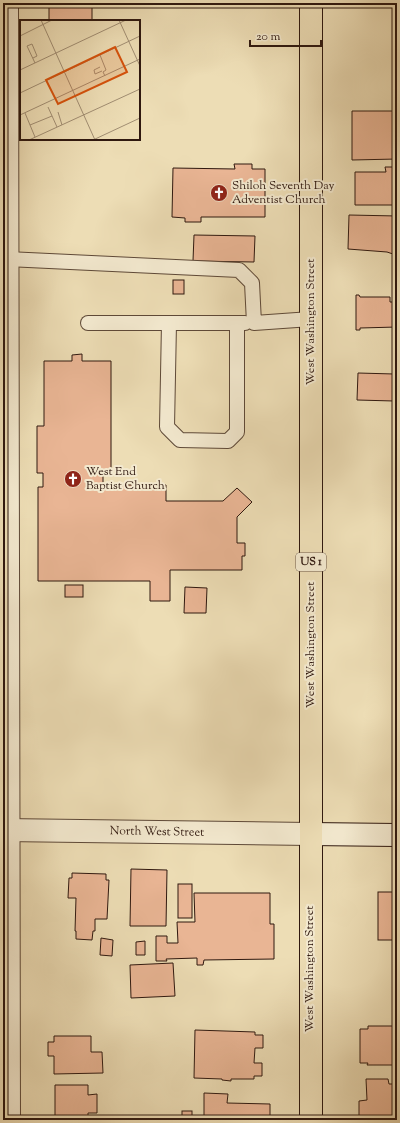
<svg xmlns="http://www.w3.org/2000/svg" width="400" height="1123" viewBox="0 0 400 1123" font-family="'Sorts Mill Goudy',serif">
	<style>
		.building { fill: #e9b594; stroke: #2f180f }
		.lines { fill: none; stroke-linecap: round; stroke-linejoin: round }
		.lane-casing { stroke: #5e4938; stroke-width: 16 }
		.street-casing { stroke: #5e4938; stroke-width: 24 }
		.secondary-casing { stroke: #2f180f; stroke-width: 24 }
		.primary-casing { stroke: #2f180f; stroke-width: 24 }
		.lane { stroke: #f3e9cf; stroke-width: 14 }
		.street { stroke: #f3e9cf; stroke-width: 22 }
		.secondary { stroke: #f3e9cf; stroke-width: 22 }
		.primary { stroke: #edddb5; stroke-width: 22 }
		.labels { text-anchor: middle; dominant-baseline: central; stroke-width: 4; stroke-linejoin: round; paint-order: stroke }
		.shield { fill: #f3e9cf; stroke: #6a5749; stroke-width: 1 }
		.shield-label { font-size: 11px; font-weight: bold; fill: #2f180f }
		.poi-label { font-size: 12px; fill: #2f180f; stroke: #f3e9cf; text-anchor: start }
		.street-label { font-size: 12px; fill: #2f180f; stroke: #f3e9cf }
		.inset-road { fill: none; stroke: #a18e73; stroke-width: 1 }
		.view { fill: #d6520c; fill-opacity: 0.15; stroke: #d6520c; stroke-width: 2 }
		.inset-edge { fill: none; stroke: #2f180f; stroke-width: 2 }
	</style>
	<rect width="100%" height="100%" fill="#edddb5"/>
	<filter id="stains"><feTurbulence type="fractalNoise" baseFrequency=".005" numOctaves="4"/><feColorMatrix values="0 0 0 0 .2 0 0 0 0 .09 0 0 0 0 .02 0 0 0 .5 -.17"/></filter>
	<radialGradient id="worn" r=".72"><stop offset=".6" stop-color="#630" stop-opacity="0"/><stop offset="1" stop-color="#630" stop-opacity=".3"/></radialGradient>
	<!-- building -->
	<g class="building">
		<path d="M49,3H82V5H92V21H49Z"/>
		<path d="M352,111H397V159L352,160Z"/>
		<path d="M234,164H252V169H265V217H201V222H185V218L172,217L173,168L235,169Z"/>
		<path d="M385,167H397V205H355V172H386Z"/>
		<path d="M349,215L397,216V247L394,246L393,254L387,252L348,249Z"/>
		<path d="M194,235L255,236L254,262L193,261Z"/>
		<rect x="173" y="280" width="11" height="14"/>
		<path d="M356,295H359L360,297H390V302H397V327L360,328V330H356Z"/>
		<path d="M82,354V361H111V474L103,473V485H166V501H223L237,488L252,502L237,517V543H245V556H242V570H170V601H150V581H38V487H43V473H37V426H44V361H72V355Z"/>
		<path d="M358,373L394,374V379H397V398H394V401L357,400Z"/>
		<rect x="65" y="585" width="18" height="12"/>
		<path d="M185,587L207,588L206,613H184Z"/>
		<path d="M131,869L167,870L166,926H130Z"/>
		<path d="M72,873L106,874V880H109L107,919H95V931H93L92,940L76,939V931H75L76,898H68L69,878H72Z"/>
		<rect x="178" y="884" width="14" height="34"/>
		<rect x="378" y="892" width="19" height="48"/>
		<path d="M194,893H270V924H274V959L204,960L203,965H197V958L166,959L167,961H156V936H167V943H178L177,922H195Z"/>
		<path d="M101,938L113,940L112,956L100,955Z"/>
		<path d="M145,941V955H136V942Z"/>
		<path d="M173,963L175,996L131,998L130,965Z"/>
		<path d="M368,1026H397V1065H367L368,1063H360V1029H368Z"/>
		<path d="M195,1030L255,1032V1035H263V1048H255L254,1063H262V1076H254V1079H231V1081L222,1080V1079L194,1078Z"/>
		<path d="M54,1036H91V1052H102L103,1073L54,1074V1056H48V1042H54Z"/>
		<path d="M366,1079H388L389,1084H397L396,1120H359V1101L367,1100Z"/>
		<path d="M55,1085H88V1095L97,1094V1113H88V1120H55Z"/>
		<path d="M204,1093L228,1094L227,1103L270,1104V1120H204Z"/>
		<rect x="182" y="1111" width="10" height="9"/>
	</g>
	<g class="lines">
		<!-- lane casing -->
		<g class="lane-casing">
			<g id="lane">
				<path d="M7,259L239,270L252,283L254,323L311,319"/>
				<path d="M88,323H245"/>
				<path d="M169,323L167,427L180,440L228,441L237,432V323"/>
			</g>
		</g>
		<!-- street casing -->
		<g class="street-casing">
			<g id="street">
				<path d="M7,3L9,1120"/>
				<path d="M3,830L310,834"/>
			</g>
		</g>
		<!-- secondary casing -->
		<g class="secondary-casing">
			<path id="secondary" d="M310,834L397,835"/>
		</g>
		<!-- primary casing -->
		<g class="primary-casing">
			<path id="primary" d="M311,1120V3"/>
		</g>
		<!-- lane -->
		<use href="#lane" class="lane"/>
		<!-- street -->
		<use href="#street" class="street"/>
		<!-- secondary -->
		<use href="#secondary" class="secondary"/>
		<!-- primary -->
		<use href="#primary" class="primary"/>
	</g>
	<!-- icons -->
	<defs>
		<g id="church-disc" transform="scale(0.9)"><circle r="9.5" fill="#8f2418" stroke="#f3e9cf"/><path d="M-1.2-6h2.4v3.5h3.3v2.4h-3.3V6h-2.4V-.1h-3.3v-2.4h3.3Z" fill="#fff"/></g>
	</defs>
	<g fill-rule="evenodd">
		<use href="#church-disc" x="219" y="193"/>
		<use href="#church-disc" x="73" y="479"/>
	</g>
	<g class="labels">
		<!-- shield labels -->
		<rect class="shield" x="296" y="553" width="30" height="18" rx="3"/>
		<g class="shield-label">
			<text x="311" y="562">US 1</text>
		</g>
		<!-- poi labels -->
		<g class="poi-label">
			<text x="232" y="186">Shiloh Seventh Day<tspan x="232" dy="14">Adventist Church</tspan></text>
			<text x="86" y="472">West End<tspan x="86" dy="14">Baptist Church</tspan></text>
		</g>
		<!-- street labels -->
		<g class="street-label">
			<text transform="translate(311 322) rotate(-90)">West Washington Street</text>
			<text transform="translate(311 645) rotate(-90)">West Washington Street</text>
			<text transform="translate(157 832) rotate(1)">North West Street</text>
			<text transform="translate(310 969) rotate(-90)">West Washington Street</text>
		</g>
	</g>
	<!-- overview -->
	<g transform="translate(20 20)">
		<rect width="120" height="120" fill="#edddb5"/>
		<path class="inset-road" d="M21,0L75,120M99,0L120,46M0,16L32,0M80,35L86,50L83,52L85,56M13,38L17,36L12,24L7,26L15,43M80,47L74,50L75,54L82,51M0,50L106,0M0,73L120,16M28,87L37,107M38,92L42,105M5,93L15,117M0,95L120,39M10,105L32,96M9,120L120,69M73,120L120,98"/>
		<path class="view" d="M95,27L107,52L38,84L26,60Z"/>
		<rect width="120" height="120" class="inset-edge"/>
	</g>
	<!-- margin -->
	<rect width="400" height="1123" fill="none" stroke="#edddb5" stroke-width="16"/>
	<rect x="4" y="4" width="392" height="1115" fill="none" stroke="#2f180f" stroke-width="2"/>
	<rect x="8" y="8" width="384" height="1107" fill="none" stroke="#2f180f"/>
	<!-- scale -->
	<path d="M250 40v6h71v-6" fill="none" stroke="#2f180f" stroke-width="2"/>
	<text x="256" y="40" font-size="12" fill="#2f180f" stroke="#f3e9cf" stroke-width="3" paint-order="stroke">20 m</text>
	<rect width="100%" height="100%" filter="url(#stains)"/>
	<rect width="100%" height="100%" fill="url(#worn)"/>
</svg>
